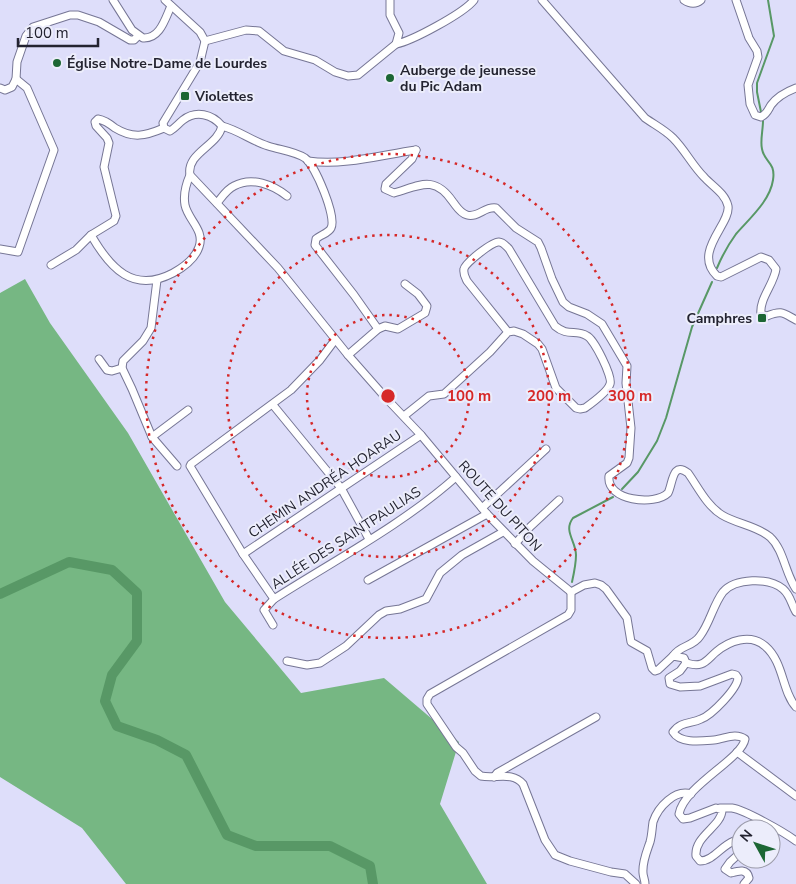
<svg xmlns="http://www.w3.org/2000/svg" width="796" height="884" viewBox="0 0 796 884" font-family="'Nunito Sans',sans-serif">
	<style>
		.forest { fill: #76b783 }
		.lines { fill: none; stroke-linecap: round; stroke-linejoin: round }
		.stream { stroke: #589866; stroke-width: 2 }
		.river { stroke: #589866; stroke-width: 10 }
		.minor-casing { stroke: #767695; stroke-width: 9 }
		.minor { stroke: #fff; stroke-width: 7 }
		.ring { fill: none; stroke: #d62828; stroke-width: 2.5; stroke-dasharray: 2.5 5 }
		.poi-dot { fill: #1c6634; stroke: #ecedfb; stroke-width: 2 }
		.labels { text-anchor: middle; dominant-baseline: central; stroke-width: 4; stroke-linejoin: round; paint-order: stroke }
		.poi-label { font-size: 14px; font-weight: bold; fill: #232330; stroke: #ecedfb; text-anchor: start }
		.street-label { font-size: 14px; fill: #232330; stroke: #ecedfb }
		.centre { fill: #d62828; stroke: #ecedfb; stroke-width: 2.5 }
		.ring-label { font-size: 15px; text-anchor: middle; font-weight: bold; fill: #d62828; stroke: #ecedfb; stroke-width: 4; stroke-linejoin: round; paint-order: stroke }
	</style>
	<rect width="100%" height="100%" fill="#dedefa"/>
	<!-- forest -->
	<path class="forest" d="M25,279L50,323L128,433L225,602L301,693L384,678L459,742L440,804L487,884H126L82,828L0,777V293Z"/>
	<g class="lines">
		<!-- stream -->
		<g class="stream">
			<path d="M761,112L757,92V83L774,36L768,0"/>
			<path d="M717,268C722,256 728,245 736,234C749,219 770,201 773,180C776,162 764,162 762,149C760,141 763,130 763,121"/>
			<path d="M622,489L638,472L657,441L666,418L692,327L712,282"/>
			<path d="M572,582C574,573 576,564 576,555C576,541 563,531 573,518L613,497"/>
		</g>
		<!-- river -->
		<path class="river" d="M0,594L69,562L112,570L137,593V641L112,675L105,701L117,726L157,740L186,755L227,835L256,846H330L370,866L373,884"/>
		<!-- minor casing -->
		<g class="minor-casing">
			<g id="minor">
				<path d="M113,0L132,30L143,38C160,39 165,19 171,6"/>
				<path d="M165,0L200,32L205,41L200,62L166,118L163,123L164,128L170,131C175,128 178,124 183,120C196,110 212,114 222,126C218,146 186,153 190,175L278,268L348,355L385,397L421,435L487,514L533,561L571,592"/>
				<path d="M390,0V15L399,33L396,44C412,41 464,13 474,0"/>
				<path d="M542,0L645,118C655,125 665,130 673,138C685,150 692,165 704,177C712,186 725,193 728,206C731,224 692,252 717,276L721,277L761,257L769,260L776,269C774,284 759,299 761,314L767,316C782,310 783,313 796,320"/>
				<path d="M684,0C690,4 695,5 701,0"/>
				<path d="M736,0L749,38L757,51L758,57L748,85L750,104L755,115L761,117C767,114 768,110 771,105C777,97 788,91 796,88"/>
				<path d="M205,41L246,30L259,31L284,51L315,60L335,72L348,76L358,75L396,44"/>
				<path d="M0,88L5,90L12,87L16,79L17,62L26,36L33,27L70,15H78L99,22L130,40H134L138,36"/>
				<path d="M222,126C238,130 252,141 268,146C280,150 294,151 305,158C315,165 337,217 331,228C329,233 320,235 316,239L315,245L354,295L378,329"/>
				<path d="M416,150L412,159L386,184L385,189L394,193C419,186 434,174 453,202C457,207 460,213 467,215C478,218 485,206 496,208L516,228L538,242L541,248L552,279L563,302L569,307L587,314L602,324L627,366L626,383L631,428L629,458L627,463L609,476C606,501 655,506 668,493C673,483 672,461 688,473C698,487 707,506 722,515C737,524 757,526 770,537C784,550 785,573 796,589"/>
				<path d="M308,161C344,166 381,155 416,150"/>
				<path d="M217,203C222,197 227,189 234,186C252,176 273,185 287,196"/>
				<path d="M91,235C110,268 133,294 173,273C184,267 195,259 199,247C205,230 188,220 185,205C183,194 186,184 190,175"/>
				<path d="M0,249L18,252L54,150L27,88L16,79"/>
				<path d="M51,265L76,250L91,235L114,221L116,216L104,167L109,143L107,138L96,126L95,122L98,119C104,120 110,124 115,128C133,139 145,136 164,128"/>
				<path d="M157,280L151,328L143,341L123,361L122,368L132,389L152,437L177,466"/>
				<path d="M348,355L378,329L385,326L398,329L425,313L427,306L418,294L405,284"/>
				<path d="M99,359L107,370L112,371L122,368"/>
				<path d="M273,405L341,488L369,539"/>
				<path d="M404,416L429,396L444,394L490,352L508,332L514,331L523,334L538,344L542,349L556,388L576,408L580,409L585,408C592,403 608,391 610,384C613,377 594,339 587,336C576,329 568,337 555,326L509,249C506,246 503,242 499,242C493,241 465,263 464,269C463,274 465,277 467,281L508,332"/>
				<path d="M152,437L188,410"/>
				<path d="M482,508L546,449"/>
				<path d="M515,544L530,527L559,500"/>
				<path d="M243,554L421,435"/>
				<path d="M368,580L487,514"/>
				<path d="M571,592L584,585L595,583L601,585L606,589L627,618L631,642L647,651L652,668L655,671L658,670L673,656L684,658L686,663L680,671L669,678L670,684L680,687L700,686L732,674L736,675L738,678C737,689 712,715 701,719C691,724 681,721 673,732C680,744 702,741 714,740C725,739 735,732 745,739C742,759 684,786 679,814L683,819L690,818L716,808L722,810C722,826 694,836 696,856L700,861C713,861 721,846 734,841L741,844"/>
				<path d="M571,592V610L568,615L430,694L427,699V704L456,747L463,753L475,771L481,776C496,779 512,771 523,784L545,840L555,855L570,861L611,872L625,874L636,884"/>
				<path d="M274,599L243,554L190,466L191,464L291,390L320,360L335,340"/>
				<path d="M273,625L264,610L274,599C335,560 402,525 456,477"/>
				<path d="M673,656C680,645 693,647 700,636C710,623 713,605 723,592C735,578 769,577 783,589C791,596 791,604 796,612"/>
				<path d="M287,661L307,665L320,663L346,646L379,615L386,611L400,609L426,599L440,573L462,555L503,532"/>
				<path d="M686,663C691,664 695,666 701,664C707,662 711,656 716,652C729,641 750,633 765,646C784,662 782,692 796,707"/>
				<path d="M737,752L796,796"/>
				<path d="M494,777L497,773L596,717"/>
				<path d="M720,808C723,808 728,808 732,808C745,810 784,832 796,841"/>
				<path d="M741,852L730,862L725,869L731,873C738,871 747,868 749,878L744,884"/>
				<path d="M645,884C645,880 643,876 643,873C642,862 647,851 650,842C652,835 652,828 653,822C658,807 675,789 691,794"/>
			</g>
		</g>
		<!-- minor -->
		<use href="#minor" class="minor"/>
	</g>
	<!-- distance rings -->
	<g class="ring">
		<circle cx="388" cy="396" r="81"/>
		<circle cx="388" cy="396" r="161"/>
		<circle cx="388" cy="396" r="242"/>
	</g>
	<!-- markers -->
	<g class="poi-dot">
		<circle cx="57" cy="63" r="5"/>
		<circle cx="390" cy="78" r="5"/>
		<rect x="180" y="91" width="10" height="10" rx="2.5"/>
		<rect x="757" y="313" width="10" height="10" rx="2.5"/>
	</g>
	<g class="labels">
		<!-- poi labels -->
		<g class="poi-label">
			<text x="67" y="63">Église Notre-Dame de Lourdes</text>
			<text x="400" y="70">Auberge de jeunesse<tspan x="400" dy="16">du Pic Adam</tspan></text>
			<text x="195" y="96">Violettes</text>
			<text x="752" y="318" text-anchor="end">Camphres</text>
		</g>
		<!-- street labels -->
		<g class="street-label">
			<text transform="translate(325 484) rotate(-34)">CHEMIN ANDRÉA HOARAU</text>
			<text transform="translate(500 506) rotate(48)">ROUTE DU PITON</text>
			<text transform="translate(346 538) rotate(-33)">ALLÉE DES SAINTPAULIAS</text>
		</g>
	</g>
	<circle cx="388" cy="396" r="8" class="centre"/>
	<g class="ring-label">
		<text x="469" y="401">100 m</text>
		<text x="549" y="401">200 m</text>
		<text x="630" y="401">300 m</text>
	</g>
	<!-- north arrow -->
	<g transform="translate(756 844) rotate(310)"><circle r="24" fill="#ecedfb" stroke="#9c9caa"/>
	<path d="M0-4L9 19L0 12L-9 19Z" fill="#1c6634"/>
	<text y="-8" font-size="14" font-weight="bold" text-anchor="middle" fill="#232330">N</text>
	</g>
	<!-- scale -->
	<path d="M18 38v8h80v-8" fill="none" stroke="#232330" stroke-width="2.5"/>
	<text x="25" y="38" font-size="15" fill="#232330" stroke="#ecedfb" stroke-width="4" paint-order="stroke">100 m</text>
</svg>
